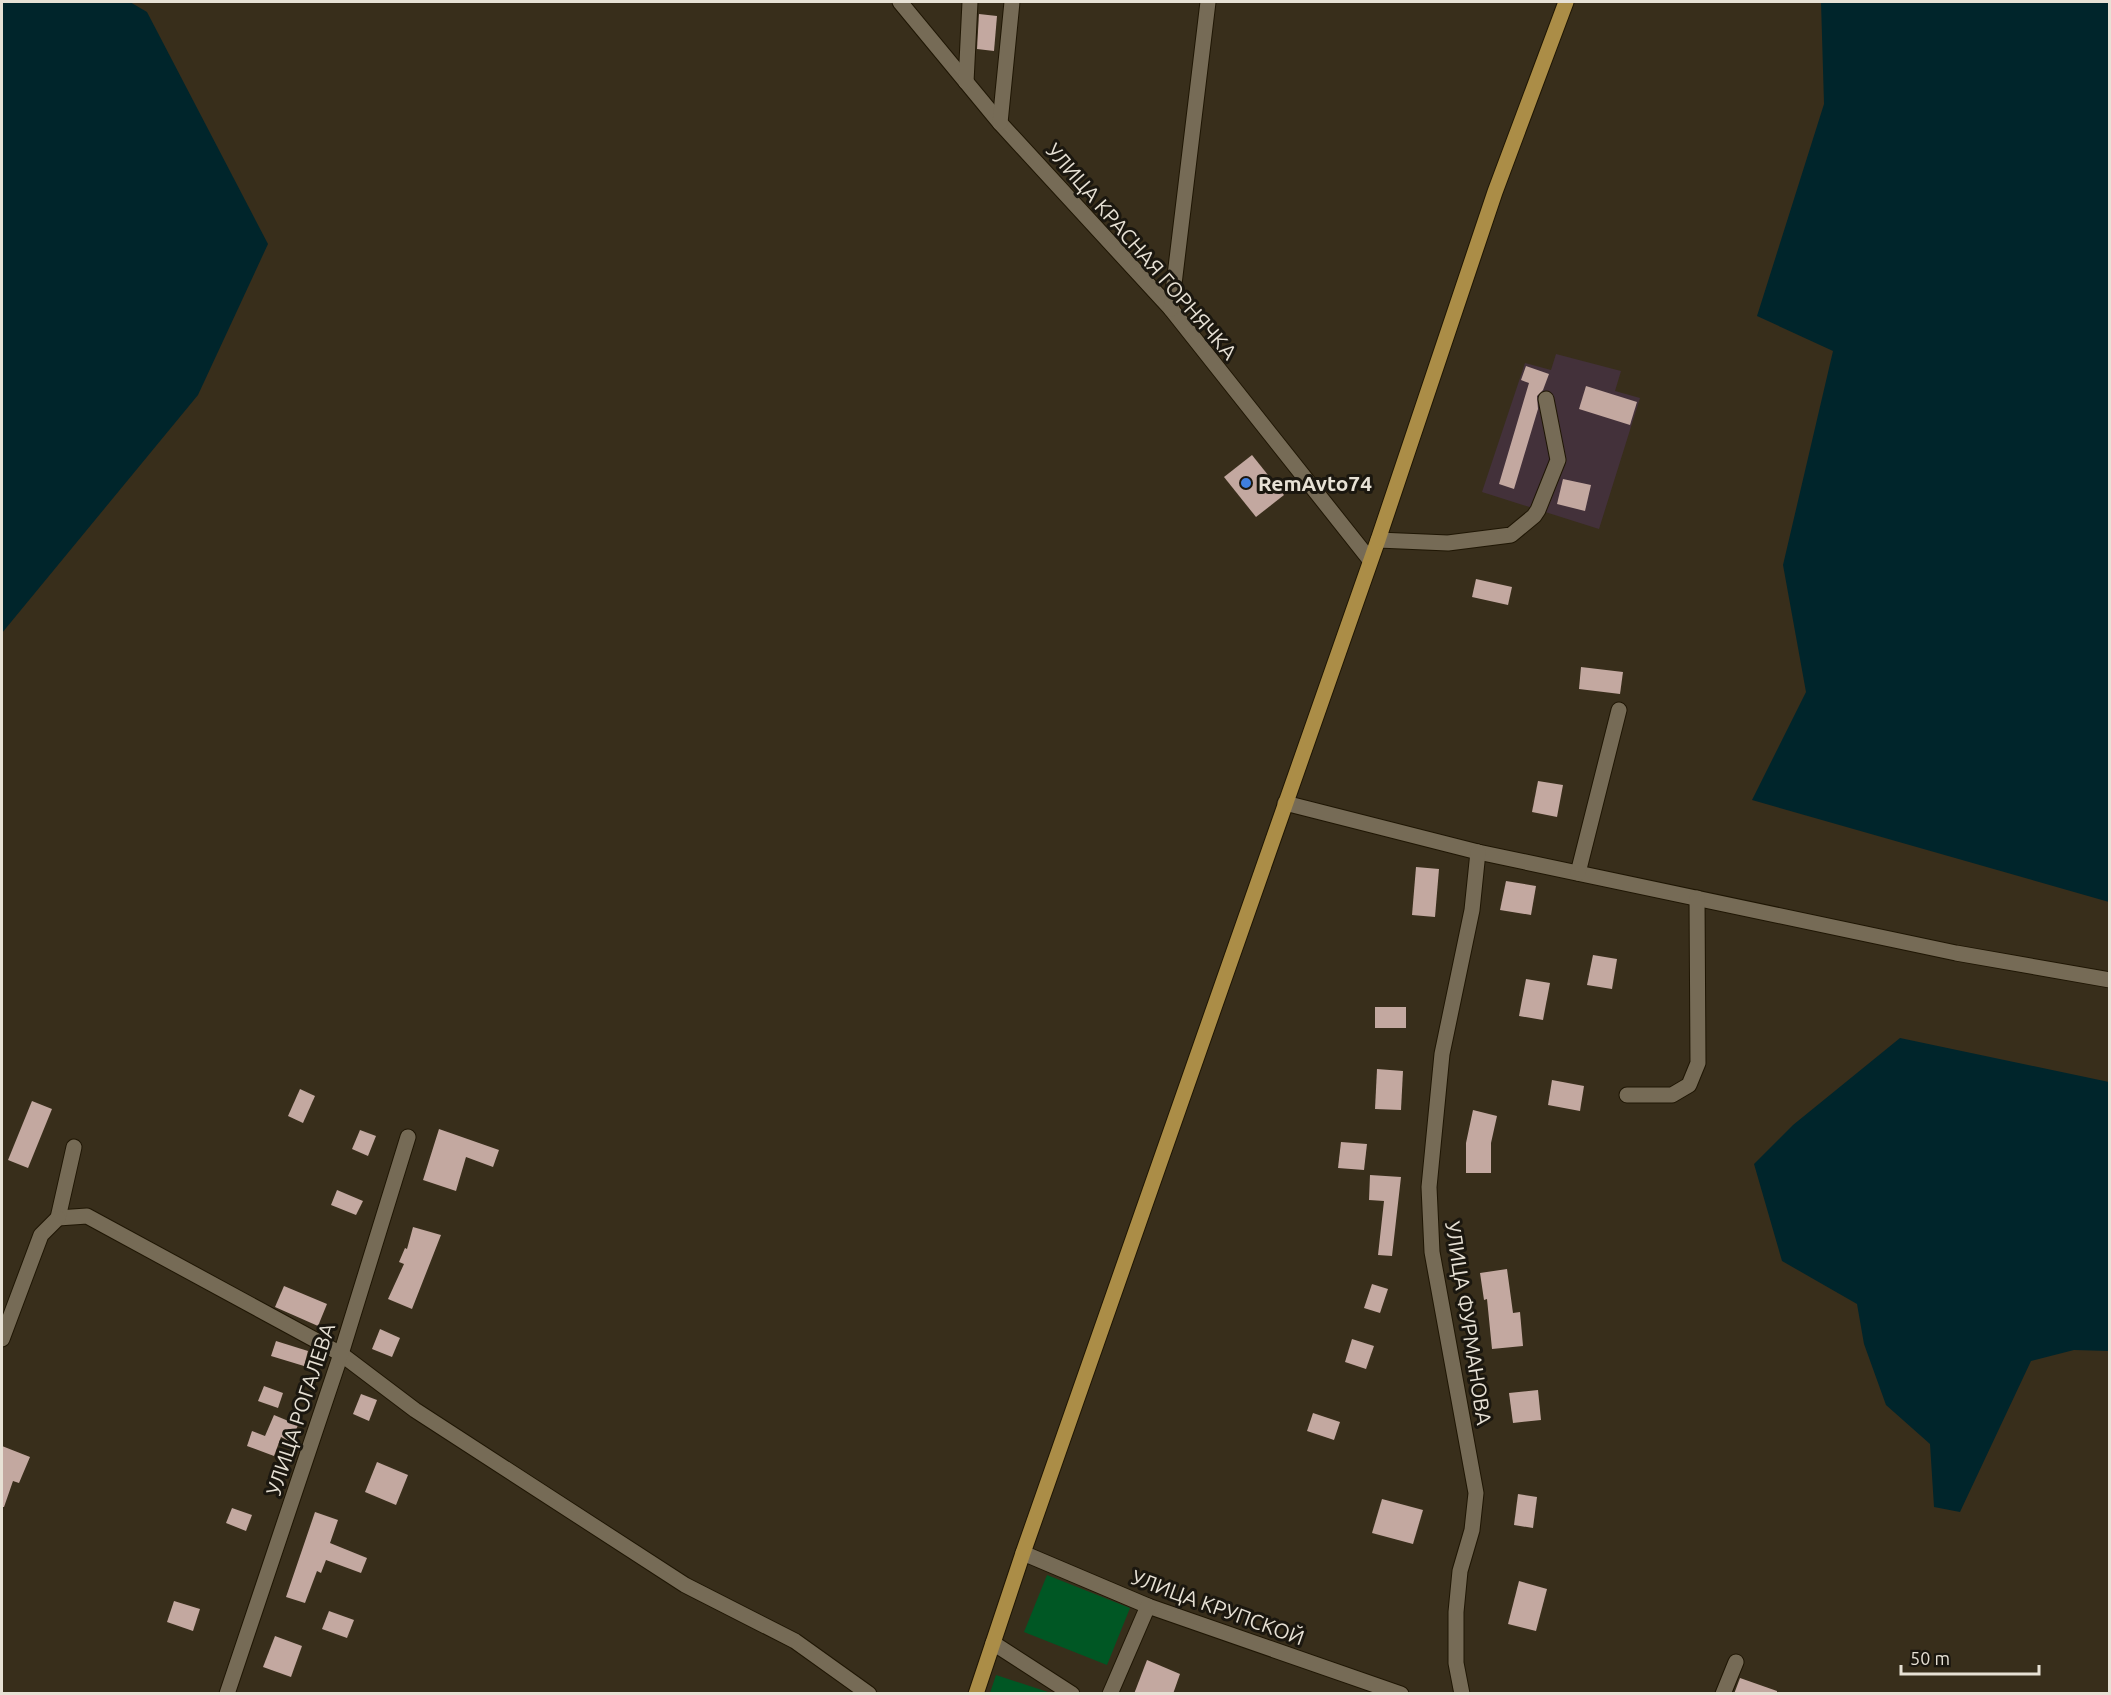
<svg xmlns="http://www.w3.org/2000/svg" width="2111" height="1695" viewBox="0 0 2111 1695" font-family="Ubuntu,sans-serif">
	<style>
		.industrial { fill: #43313a }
		.green { fill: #005724 }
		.water { fill: #00252b }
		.building { fill: #c3a8a0 }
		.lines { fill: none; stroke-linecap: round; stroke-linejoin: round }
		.minor-casing { stroke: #1f1604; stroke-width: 17 }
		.major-casing { stroke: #1f1604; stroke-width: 17 }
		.minor { stroke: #766b56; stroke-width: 15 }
		.major { stroke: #ab8d47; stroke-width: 15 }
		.shop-dot { fill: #3f7fe0; stroke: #1b170f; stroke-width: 2 }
		.labels { text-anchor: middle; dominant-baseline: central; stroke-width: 6; stroke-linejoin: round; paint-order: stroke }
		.street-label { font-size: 21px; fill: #e7e1d5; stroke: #1b170f }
		.poi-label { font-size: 21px; font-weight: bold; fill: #e7e1d5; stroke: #1b170f; text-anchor: start }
	</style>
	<rect width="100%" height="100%" fill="#382e1b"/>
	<!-- industrial -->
	<path class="industrial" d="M1556,354L1621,371L1615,391L1640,398L1599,529L1482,492L1525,363L1551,370Z"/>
	<!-- green -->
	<g class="green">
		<path d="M1047,1575L1130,1608L1107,1665L1024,1632Z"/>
		<path d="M996,1675L1051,1693H990Z"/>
	</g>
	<!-- water -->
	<g class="water">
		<path d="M2,2H130L147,12L268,244L198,395L2,633Z"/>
		<path d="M1821,2H2109V902L1752,800L1806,692L1783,565L1833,351L1757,316L1824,104Z"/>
		<path d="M1900,1038L2109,1082V1351L2074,1350L2031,1361L1960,1512L1934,1507L1930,1444L1886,1405L1864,1344L1857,1304L1782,1261L1754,1164L1793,1125Z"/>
	</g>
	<!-- building -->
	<g class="building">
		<path d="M979,14L997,16L994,51L977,49Z"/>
		<path d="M1526,366L1549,374L1543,390L1537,396L1538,409L1514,489L1499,484L1529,383L1521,380Z"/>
		<path d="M1586,386L1637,402L1630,425L1579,409Z"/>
		<path d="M1252,455L1284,495L1256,517L1224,477Z"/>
		<path d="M1563,479L1591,485L1585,511L1557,504Z"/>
		<path d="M1476,579L1512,587L1508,605L1472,597Z"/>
		<path d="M1581,667L1623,672L1620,694L1579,689Z"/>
		<path d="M1538,781L1563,785L1557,817L1532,812Z"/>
		<path d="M1416,867L1439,869L1435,917L1412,915Z"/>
		<path d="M1506,881L1536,886L1531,915L1500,910Z"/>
		<path d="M1593,955L1617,959L1612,989L1587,985Z"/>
		<path d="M1526,979L1550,983L1543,1020L1519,1016Z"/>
		<rect x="1375" y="1007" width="31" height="21"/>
		<path d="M1377,1069L1403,1071L1401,1110L1375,1109Z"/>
		<path d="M1552,1080L1584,1086L1580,1111L1548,1105Z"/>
		<path d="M300,1089L315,1096L303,1123L288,1116Z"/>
		<path d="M32,1101L52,1109L28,1168L8,1160Z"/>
		<path d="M1473,1110L1497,1116L1491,1143V1173H1466V1143Z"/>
		<path d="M439,1129L499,1150L493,1167L466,1157L456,1191L423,1180Z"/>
		<path d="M360,1130L376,1136L368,1156L352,1149Z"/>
		<path d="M1341,1142L1367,1144L1364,1170L1338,1168Z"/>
		<path d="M1370,1175L1401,1177L1392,1256L1378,1255L1384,1201L1369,1200Z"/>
		<path d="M337,1190L363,1201L356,1215L331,1205Z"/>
		<path d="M413,1227L441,1235L412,1309L388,1299L404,1264L399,1262L405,1248L407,1249Z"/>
		<path d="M1507,1269L1513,1313L1520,1312L1523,1346L1492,1349L1487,1299L1484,1300L1480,1273Z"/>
		<path d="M1372,1284L1388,1289L1380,1313L1364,1308Z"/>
		<path d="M284,1286L327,1304L318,1326L275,1307Z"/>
		<path d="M380,1329L400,1338L392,1357L372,1349Z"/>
		<path d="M1352,1339L1374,1346L1366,1369L1345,1362Z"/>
		<path d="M276,1341L308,1351L304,1366L271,1356Z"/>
		<path d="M264,1386L283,1393L278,1408L258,1401Z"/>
		<path d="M1538,1390L1541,1420L1513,1423L1509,1393Z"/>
		<path d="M361,1394L377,1400L369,1421L353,1414Z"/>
		<path d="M1313,1413L1340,1422L1334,1440L1307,1431Z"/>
		<path d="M274,1415L298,1425L291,1442L281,1437L274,1456L247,1446L252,1431L265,1436Z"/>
		<path d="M2,1446L30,1457L19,1483L13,1481L4,1507H2Z"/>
		<path d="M377,1462L408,1475L396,1505L365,1492Z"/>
		<path d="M1518,1494L1537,1497L1533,1528L1514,1525Z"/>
		<path d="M1382,1499L1423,1510L1413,1544L1372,1533Z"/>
		<path d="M232,1508L252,1515L246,1531L226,1523Z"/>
		<path d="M315,1512L338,1520L330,1543L367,1558L361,1573L326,1560L321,1573L317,1571L305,1603L286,1597Z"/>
		<path d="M1519,1581L1547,1589L1536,1631L1508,1624Z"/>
		<path d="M174,1601L200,1609L193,1631L167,1622Z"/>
		<path d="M329,1611L354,1620L347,1638L322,1629Z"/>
		<path d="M275,1636L302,1646L291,1677L263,1667Z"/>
		<path d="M1147,1660L1180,1674L1173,1694H1134Z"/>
		<path d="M1740,1678L1777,1691V1694H1734Z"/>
	</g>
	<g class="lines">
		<!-- minor casing -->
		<g class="minor-casing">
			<g id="minor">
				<path d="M900,2L1000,123L1171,309L1370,560"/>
				<path d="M966,82L970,2"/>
				<path d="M1000,123L1012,2"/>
				<path d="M1171,309L1208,2"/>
				<path d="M1378,540L1448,543L1511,535L1534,516L1538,510L1558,460L1546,399"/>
				<path d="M1285,803L1478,852L1956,953L2110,980"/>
				<path d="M1578,873L1619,710"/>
				<path d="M1627,1095H1672L1689,1085L1698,1063L1697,898"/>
				<path d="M58,1218L87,1216L341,1354L415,1410L685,1585L795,1641L869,1694"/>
				<path d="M58,1218L74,1147"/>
				<path d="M2,1339L41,1235L58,1218"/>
				<path d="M1023,1553L1148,1606L1401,1694"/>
				<path d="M993,1643L1072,1694"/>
				<path d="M227,1694L341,1354L408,1137"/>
				<path d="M1110,1694L1148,1606"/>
				<path d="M1462,1694L1456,1663V1612L1460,1571L1472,1530L1476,1493L1432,1252L1429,1187L1442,1054L1472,910L1478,852"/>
				<path d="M1723,1694L1736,1662"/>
			</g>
		</g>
		<!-- major casing -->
		<g class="major-casing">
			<path id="major" d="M976,1694L1023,1553L1378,540L1495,192L1566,2"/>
		</g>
		<!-- minor -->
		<use href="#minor" class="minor"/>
		<!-- major -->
		<use href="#major" class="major"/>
	</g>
	<!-- markers -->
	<circle class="shop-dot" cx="1246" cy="483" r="6"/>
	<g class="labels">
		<!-- street labels -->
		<g class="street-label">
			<text transform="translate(1142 251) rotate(49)">УЛИЦА КРАСНАЯ ГОРНЯЧКА</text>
			<text transform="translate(1469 1323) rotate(81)">УЛИЦА ФУРМАНОВА</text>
			<text transform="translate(300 1409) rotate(-72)">УЛИЦА РОГАЛЕВА</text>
			<text transform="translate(1218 1607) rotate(20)">УЛИЦА КРУПСКОЙ</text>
		</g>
		<!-- poi labels -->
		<g class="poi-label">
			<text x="1258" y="483">RemAvto74</text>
		</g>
	</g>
	<!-- border -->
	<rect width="2111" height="1695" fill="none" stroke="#e7e1d5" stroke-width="6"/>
	<!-- scale -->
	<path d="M1901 1665v9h138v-9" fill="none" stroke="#e7e1d5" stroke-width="3"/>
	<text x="1910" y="1665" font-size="18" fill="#e7e1d5" stroke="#1b170f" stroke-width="4.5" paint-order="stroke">50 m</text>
</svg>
